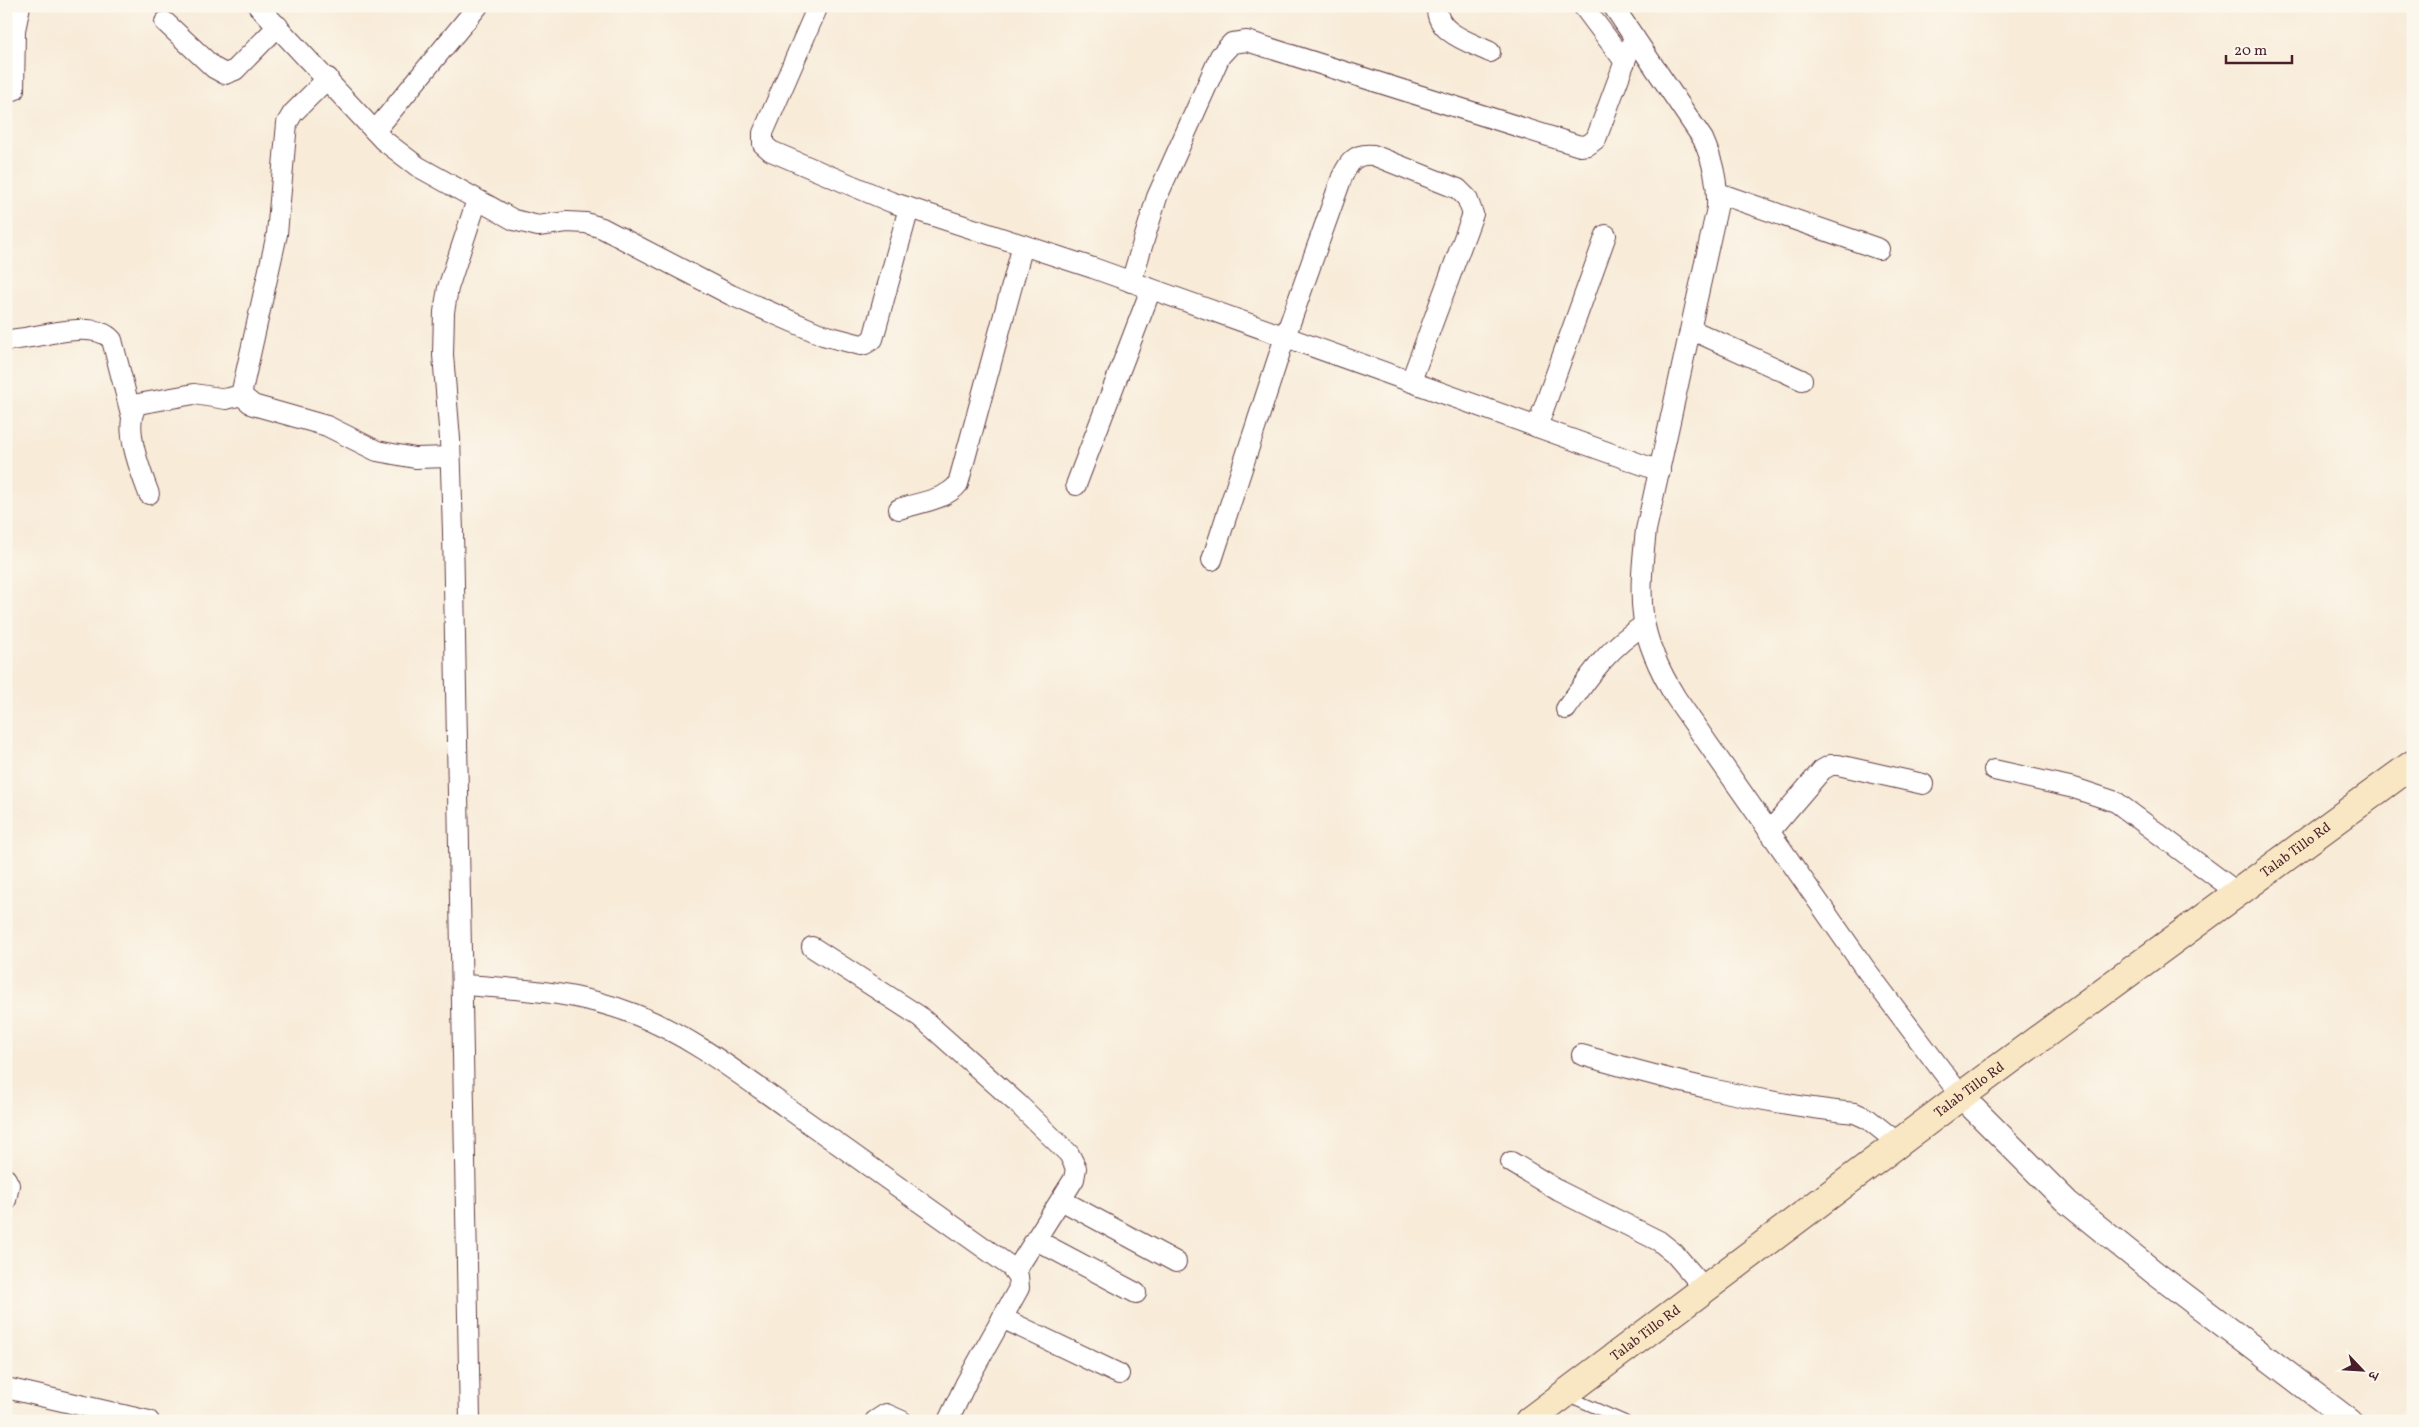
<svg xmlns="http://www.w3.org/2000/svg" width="2419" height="1427" viewBox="0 0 2419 1427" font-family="Vollkorn,'Noto Serif Devanagari',serif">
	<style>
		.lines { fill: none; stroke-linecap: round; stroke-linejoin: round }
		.service-casing { stroke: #643e45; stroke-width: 12 }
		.minor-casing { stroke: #643e45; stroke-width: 22 }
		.tertiary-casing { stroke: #643e45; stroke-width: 26 }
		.secondary-casing { stroke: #643e45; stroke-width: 30 }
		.service { stroke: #fff; stroke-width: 10 }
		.minor { stroke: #fff; stroke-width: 20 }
		.tertiary { stroke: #fff; stroke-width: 24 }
		.secondary { stroke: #f9e7c3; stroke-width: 28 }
		.labels { text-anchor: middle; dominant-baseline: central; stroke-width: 5; stroke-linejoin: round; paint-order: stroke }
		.street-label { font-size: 14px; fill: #4a1f2b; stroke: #fbf7ec }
	</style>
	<rect width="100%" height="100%" fill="#fbf7ec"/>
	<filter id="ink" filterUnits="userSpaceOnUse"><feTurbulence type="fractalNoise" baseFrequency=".02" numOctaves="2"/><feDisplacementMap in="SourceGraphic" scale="10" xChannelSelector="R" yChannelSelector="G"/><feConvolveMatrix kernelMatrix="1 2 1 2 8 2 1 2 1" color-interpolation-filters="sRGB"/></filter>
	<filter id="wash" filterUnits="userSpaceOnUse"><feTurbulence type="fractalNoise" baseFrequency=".0096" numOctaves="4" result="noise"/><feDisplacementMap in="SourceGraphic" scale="20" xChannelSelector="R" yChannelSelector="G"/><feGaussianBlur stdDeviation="1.12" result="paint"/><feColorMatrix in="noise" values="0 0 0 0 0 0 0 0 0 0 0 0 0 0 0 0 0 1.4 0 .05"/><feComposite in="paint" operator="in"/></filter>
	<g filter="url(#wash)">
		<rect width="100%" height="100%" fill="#f8ebd8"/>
	</g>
	<g filter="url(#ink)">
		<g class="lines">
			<!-- service casing -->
			<g class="service-casing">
				<path id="service" d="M1568,1396L1625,1421"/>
			</g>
			<!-- minor casing -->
			<g class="minor-casing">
				<g id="minor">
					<path d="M258,6L383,140L417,166L514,220L538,226L567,222L586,223L602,228L731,295L823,335L861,345L865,344L873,339L909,208"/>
					<path d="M818,6L763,133V144L771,151L891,202L1093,268L1660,471"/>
					<path d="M1437,6C1435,33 1470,42 1490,52"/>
					<path d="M1583,6L1625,62"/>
					<path d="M1613,6L1703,139C1713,162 1718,182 1717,208L1646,530C1638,603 1637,634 1676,698L1864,967L1961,1096"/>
					<path d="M165,22L214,68L225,74L235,70L278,26"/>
					<path d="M328,78L293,113L287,123L277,234L241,395L253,405L327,426L377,451L415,458L450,457"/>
					<path d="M14,90L15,30L20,6"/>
					<path d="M375,131L478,6"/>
					<path d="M1718,193L1879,249"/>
					<path d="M1131,282L1157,197L1220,56L1232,43L1247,41L1580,146L1588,145L1596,139L1634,37"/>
					<path d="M1692,330L1802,380"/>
					<path d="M6,340C35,340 92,317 112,340L131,414"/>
					<path d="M1537,427L1606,235"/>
					<path d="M1076,485L1151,289"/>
					<path d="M149,494C141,472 121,424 138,404L194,394L226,399L241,395"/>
					<path d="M899,509C917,503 946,500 958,484L1023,245"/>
					<path d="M1212,560L1285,337L1342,177C1349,162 1355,153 1373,155L1458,189L1467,198L1473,214L1411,381"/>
					<path d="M1566,709C1591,674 1607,649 1644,625"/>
					<path d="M1994,770L2074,788L2116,802L2238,893"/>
					<path d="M1769,832L1822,770L1831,765H1838L1923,784"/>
					<path d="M812,947L919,1016L934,1029L1018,1104L1069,1154L1076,1168L1074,1179L1015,1272"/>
					<path d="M463,985C521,989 579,992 634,1014C689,1035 738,1073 786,1107C861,1160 936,1214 1011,1267L1018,1276L1019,1288L966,1383L948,1421"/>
					<path d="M1582,1055C1672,1081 1762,1104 1855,1113L1868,1119L1898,1143"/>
					<path d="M1511,1162L1559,1191L1659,1241L1674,1253L1705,1289"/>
					<path d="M6,1179L9,1185L6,1200"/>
					<path d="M1061,1200L1176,1262"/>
					<path d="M1036,1240L1136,1293"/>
					<path d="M1002,1318L1119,1374"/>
					<path d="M6,1388L149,1421"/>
					<path d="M470,1421L453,532L450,439L443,355L444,312L448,288L477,200"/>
					<path d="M875,1421L886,1414L902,1421"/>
				</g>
			</g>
			<!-- tertiary casing -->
			<g class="tertiary-casing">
				<path id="tertiary" d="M1961,1096L2067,1202L2155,1273L2350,1421"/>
			</g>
			<!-- secondary casing -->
			<g class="secondary-casing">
				<g id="secondary">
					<path id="s1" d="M1529,1421L1961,1096L2413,764"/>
				</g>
			</g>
			<!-- service -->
			<use href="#service" class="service"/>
			<!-- minor -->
			<use href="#minor" class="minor"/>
			<!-- tertiary -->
			<use href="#tertiary" class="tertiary"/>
			<!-- secondary -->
			<use href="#secondary" class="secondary"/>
		</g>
	</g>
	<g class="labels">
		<!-- street labels -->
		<g class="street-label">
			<text stroke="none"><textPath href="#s1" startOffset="956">Talab Tillo Rd</textPath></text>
			<text stroke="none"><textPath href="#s1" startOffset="551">Talab Tillo Rd</textPath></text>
			<text stroke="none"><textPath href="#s1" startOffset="146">Talab Tillo Rd</textPath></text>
		</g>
	</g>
	<!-- margin -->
	<rect width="2419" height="1427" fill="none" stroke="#fbf7ec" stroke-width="25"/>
	<!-- north arrow -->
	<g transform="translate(2362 1370) rotate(115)" stroke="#fbf7ec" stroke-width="4" paint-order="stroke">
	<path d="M0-4L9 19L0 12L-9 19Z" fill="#4a1f2b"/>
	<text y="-8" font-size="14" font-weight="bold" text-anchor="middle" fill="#4a1f2b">उ</text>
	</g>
	<!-- scale -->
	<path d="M2226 55v8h66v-8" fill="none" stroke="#4a1f2b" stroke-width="2.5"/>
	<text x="2234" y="55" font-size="15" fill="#4a1f2b" stroke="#fbf7ec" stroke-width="4" paint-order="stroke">20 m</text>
</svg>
